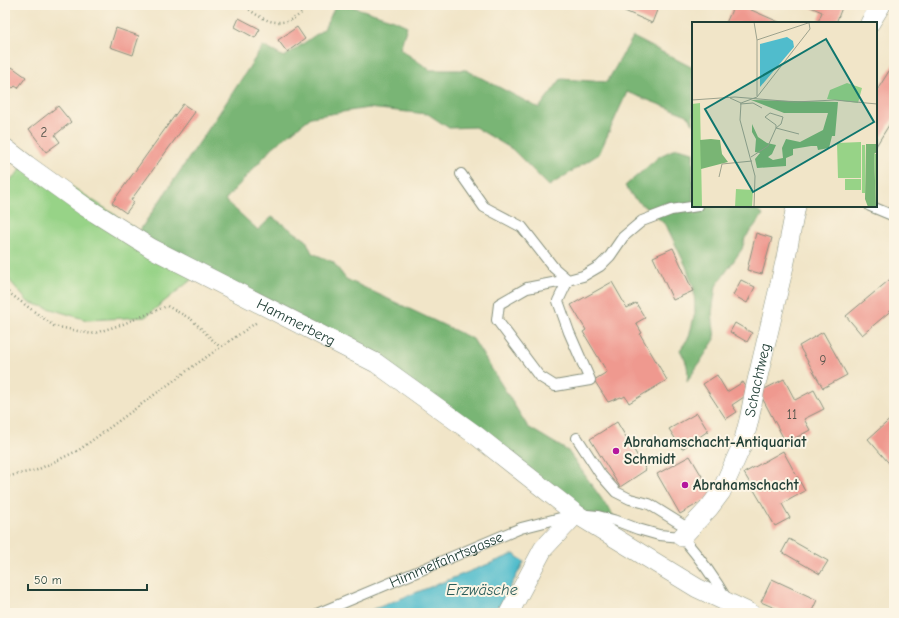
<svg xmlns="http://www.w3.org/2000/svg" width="899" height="618" viewBox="0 0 899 618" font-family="'Comic Neue',sans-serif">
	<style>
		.green { fill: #97d387; stroke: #5b885e }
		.forest { fill: #79b574; stroke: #4c7954 }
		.water { fill: #50bccc; stroke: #387c80 }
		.building { fill: #ef998f }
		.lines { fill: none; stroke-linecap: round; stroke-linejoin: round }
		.service-casing { stroke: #88917e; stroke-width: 12 }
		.minor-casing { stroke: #88917e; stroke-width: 20 }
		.path { stroke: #88917e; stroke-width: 2.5; stroke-dasharray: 1 3; stroke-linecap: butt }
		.service { stroke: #fff; stroke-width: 10 }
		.minor { stroke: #fff; stroke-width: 19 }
		.poi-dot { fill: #b5179e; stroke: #fcf5e5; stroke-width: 1.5 }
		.labels { text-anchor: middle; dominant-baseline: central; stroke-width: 4; stroke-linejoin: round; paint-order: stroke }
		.number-label { font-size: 13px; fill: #53544b }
		.street-label { font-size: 15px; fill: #1f3d34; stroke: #fcf5e5 }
		.poi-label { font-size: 15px; font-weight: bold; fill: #1f3d34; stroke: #fcf5e5; text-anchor: start }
		.water-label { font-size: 16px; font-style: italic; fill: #2b5d5a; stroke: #fcf5e5 }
		.inset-road { fill: none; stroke: #9da28d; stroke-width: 1 }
		.view { fill: #0f766e; fill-opacity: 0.15; stroke: #0f766e; stroke-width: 2 }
		.inset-edge { fill: none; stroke: #1f3d34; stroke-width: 2 }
	</style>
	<rect width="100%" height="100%" fill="#fcf5e5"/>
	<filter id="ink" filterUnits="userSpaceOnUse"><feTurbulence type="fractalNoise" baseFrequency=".025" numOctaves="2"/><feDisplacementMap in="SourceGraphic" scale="8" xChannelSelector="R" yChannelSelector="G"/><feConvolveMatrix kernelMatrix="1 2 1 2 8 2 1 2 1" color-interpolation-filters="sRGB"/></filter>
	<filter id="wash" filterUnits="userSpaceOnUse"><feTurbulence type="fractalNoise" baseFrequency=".012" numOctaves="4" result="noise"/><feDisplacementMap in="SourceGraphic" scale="16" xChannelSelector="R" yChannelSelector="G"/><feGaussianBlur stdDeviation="0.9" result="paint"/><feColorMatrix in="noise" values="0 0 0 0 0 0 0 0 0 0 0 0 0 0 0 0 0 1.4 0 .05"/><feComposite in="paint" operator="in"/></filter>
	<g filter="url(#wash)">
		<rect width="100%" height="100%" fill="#f1e5c8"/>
		<!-- green -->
		<path class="green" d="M28,158L106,209L196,270L191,280L145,317L87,320L28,302L5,275V185L16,175Z"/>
		<!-- forest -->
		<g class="forest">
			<path d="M336,5H347L394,20L407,26L400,49L430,70H466L539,108L561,79L607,82L633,37L693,68V125L687,115L627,92L599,154L549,186L512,149L475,127L449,128L428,114L368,108L311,117L273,147L225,200L258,230L272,217L306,240L312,253L333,262L346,279L473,339L528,427L568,451L617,521L576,514L376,363L151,248L140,230L218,115L263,46L284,57L324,29Z"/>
			<path d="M677,148L693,152V206H737L738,209L757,210L763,215L745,238L742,249L716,286L712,313L715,339L687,382C689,368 687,363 680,350L689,337L695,313L694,289L686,266L666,225L633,197L625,186L660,156Z"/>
		</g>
		<!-- water -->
		<path class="water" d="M514,554L524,562L496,613H364Z"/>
		<g id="blocks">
			<!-- building -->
			<g class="building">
				<path d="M611,5H659L652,23Z"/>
				<path d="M734,5H740L781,23H726Z"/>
				<path d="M806,5H843L836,23H821L818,22L822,12Z"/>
				<path d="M239,18L260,29L255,38L235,27Z"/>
				<path d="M297,27L305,39L287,52L278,40Z"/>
				<path d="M116,28L139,36L133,55L110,47Z"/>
				<path d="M894,63V117L876,146V92Z"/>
				<path d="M12,67L26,77L18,88L15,86L13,88L5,83V77Z"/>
				<path d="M183,104L195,112L131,200L134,202L126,213L112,203Z"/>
				<path d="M58,106L71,122L55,135L60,142L46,152L29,129Z"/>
				<path d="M756,233L772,238L762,274L747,270Z"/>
				<path d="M673,248L693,291L673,300L653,257Z"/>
				<path d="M894,276V308L862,335L846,316Z"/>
				<path d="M741,280L755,287L747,303L733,295Z"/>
				<path d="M612,282L627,308L636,303L645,318L636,323L642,333L640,334L667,380L629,403L625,396L622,398L621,397L608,402L594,380L607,372L583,332L586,330L571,305Z"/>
				<path d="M735,323L752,333L747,342L730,332Z"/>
				<path d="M823,332L847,375L823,388L799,346Z"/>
				<path d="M717,375L727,392L743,382L750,393L732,405L737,412L726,419L703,384Z"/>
				<path d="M784,379L795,400L814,390L824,409L804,419L810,430L786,443L759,392Z"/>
				<path d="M697,413L708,431L682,449L669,429Z"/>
				<path d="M894,416V469L868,439Z"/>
				<path d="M617,422L646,470L620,487L590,439Z"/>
				<path d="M783,451L805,491L782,504L790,518L775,526L744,473Z"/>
				<path d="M690,456L713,495L680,514L657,474Z"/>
				<path d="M789,539L828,561L820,574L782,552Z"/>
				<path d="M772,579L817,600L811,613H786L761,602Z"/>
			</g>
		</g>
	</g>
	<g filter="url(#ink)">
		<use href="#blocks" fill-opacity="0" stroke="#88917e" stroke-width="1"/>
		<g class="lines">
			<!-- service casing -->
			<g class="service-casing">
				<g id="service">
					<path d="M461,174L484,207L522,227L554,268L568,280L583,276L600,266L610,256L623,237L642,221L671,210L698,206"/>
					<path d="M870,206L894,216"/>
					<path d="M568,280L558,301L569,332L590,380L555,386L539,376L497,320L499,304L527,288Z"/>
					<path d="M577,438L601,475L616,492L630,499L649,504L689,529"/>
					<path id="s1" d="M319,613L521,528L576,514L598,516L617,521L638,529L659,535L682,537C699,557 714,577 727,600"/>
				</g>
			</g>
			<!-- minor casing -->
			<g class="minor-casing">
				<g id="minor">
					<path d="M870,23L881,5"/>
					<path id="s2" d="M5,148L27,165L84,206L151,248L376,363L477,436L576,514L697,588L750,613"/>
					<path id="s3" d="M682,537L709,508L721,492L743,443L749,420L755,389L785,262L796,206"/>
					<path d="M509,613L543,549L576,514"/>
				</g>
			</g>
			<!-- path -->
			<g class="path">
				<path d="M243,5C251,11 260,18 270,21C285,25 300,18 308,5"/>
				<path d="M5,290L54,326L92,334L123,324L167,306L191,319L220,347"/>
				<path d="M5,477L37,470L79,450L195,365L257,322"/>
			</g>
			<!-- service -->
			<use href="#service" class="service"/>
			<!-- minor -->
			<use href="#minor" class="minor"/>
		</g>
	</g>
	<!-- markers -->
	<g class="poi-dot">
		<circle cx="616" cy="451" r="4"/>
		<circle cx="685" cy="485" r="4"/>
	</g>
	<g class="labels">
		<!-- number labels -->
		<g class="number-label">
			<text x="44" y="132">2</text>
			<text x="823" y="360">9</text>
			<text x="792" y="414">11</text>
		</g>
		<!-- street labels -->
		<g class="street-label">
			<text stroke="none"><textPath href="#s2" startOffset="340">Hammerberg</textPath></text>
			<text stroke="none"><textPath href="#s3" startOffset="178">Schachtweg</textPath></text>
			<text stroke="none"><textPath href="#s1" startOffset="138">Himmelfahrtsgasse</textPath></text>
		</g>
		<!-- poi labels -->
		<g class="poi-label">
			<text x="624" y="442">Abrahamschacht-Antiquariat<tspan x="624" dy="17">Schmidt</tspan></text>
			<text x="693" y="485">Abrahamschacht</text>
		</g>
		<!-- water labels -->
		<g class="water-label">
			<text x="482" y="590">Erzwäsche</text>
		</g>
	</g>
	<!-- overview -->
	<g transform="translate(692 22)">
		<rect width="185" height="185" fill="#f1e5c8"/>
		<path d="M155,61L170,66L166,81L135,77L138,68ZM8,81L10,185H1L0,82ZM169,120V156H146L145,121ZM170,123H173V171H170ZM182,132H185V185H184ZM153,157H169V168H153ZM44,167L61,168L60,185H43Z" fill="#97d387"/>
		<path d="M59,78L146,80L143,114H140L137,126L126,128L125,124H119L101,127V133L94,136V144L65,146L63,137L68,131L63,130L64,117L60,110V102L66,115L75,121L84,123L80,132L76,135L81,138L91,136L90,126L94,117L108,120L131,108L136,91H92ZM19,117L28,118L30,132L36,140L9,147L8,118ZM174,122H185V130L182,132L184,185H176L173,177Z" fill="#79b574"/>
		<path d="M95,15L101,19L102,25L68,65V22Z" fill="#50bccc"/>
		<path class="inset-road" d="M62,0L65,18V74M65,18L119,0M38,76L49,81L65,75L118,7L117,1M0,78L43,75L103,80L143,78L185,82M49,81L48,98L63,154L62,185M48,82L61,81L70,86M78,91L91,95L89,102L84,106V103L73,95ZM59,135L76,124L84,106L107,112M27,155L30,142L60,139"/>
		<path class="view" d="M134,17L182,100L61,170L13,87Z"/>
		<rect width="185" height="185" class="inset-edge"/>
	</g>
	<!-- margin -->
	<rect width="899" height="618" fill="none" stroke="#fcf5e5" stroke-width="20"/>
	<!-- scale -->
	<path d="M28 584v6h119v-6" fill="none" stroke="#1f3d34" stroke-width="2"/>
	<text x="34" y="584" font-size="12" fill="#1f3d34" stroke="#fcf5e5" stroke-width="3" paint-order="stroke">50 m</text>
</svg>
